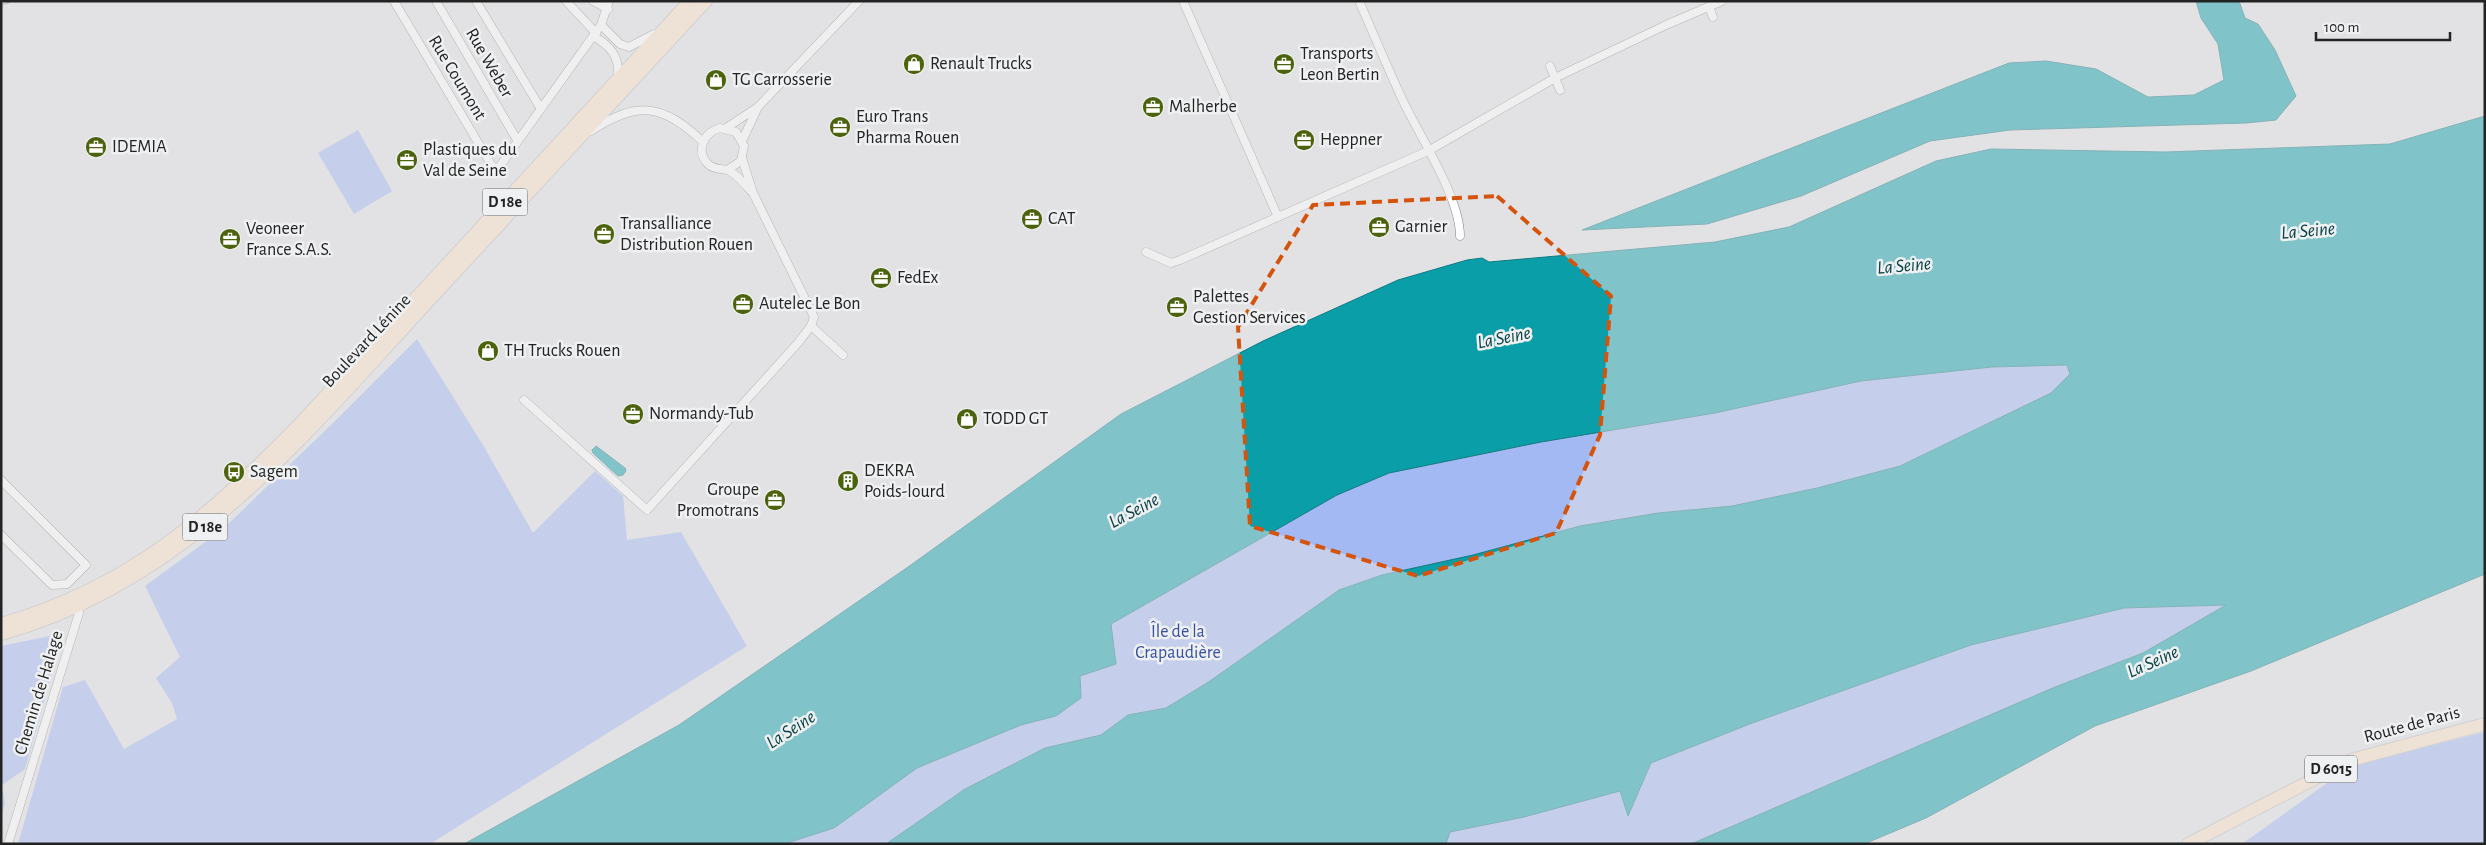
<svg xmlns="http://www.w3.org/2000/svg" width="2486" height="845" viewBox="0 0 2486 845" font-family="'Alegreya Sans',sans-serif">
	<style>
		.green { fill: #a2b9f4 }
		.water { fill: #0a9ea8; stroke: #127980 }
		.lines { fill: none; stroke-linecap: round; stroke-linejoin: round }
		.street-casing { stroke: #7f7f81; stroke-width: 9 }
		.primary-casing { stroke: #bdbdbd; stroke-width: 14 }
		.street { stroke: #fff; stroke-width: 8 }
		.primary { stroke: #fde2c8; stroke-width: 12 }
		.rail-casing { stroke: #8a8a8b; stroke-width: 4.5 }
		.rail { stroke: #eff0f1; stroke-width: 2.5; stroke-dasharray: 8; stroke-linecap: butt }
		.marked { fill: none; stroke: #d4540e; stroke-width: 4; stroke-dasharray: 10 6; stroke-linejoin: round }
		.labels { text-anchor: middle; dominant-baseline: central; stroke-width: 5; stroke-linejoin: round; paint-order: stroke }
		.shield { fill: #eff0f1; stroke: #606061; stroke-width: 1 }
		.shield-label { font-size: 16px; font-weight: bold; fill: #232323 }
		.poi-label { font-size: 18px; fill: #232323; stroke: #eff0f1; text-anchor: start }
		.street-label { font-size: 18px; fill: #232323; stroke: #eff0f1 }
		.park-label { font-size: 18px; fill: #3750a3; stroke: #eff0f1 }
		.water-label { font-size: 19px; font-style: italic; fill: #074145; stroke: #eff0f1 }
	</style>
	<rect width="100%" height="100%" fill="#e2e2e4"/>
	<!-- green -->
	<g class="green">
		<path d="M358,130L392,191L354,214L318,153Z"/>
		<path d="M417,339L483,445L533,533L595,471L623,496L627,540L681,532L747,646L430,844H18L63,687L85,680L124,749L177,719L172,703L156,678L180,657L145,586L223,529L334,422Z"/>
		<path d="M2067,365L2071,374L2051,393L1900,466L1817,488L1732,506L1658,513L1580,526L1473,555L1382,575L1339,590L1210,681L1166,708L1128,715L1101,735L1045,748L965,789L886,844H784L834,828L917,768L1021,725L1056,716L1110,624L1337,495L1389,473L1541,442L1715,413L1861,381L1992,367Z"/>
		<path d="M2228,605L2143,653L2055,687L1691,844H1446L1450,832L1524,817L1620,791L1628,815L1651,763L1755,722L1971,645L2124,608Z"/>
		<path d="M50,636L54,657L50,681L25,769L2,785L5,803L1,819V646Z"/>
		<path d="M2485,732V844H2242L2352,765Z"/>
	</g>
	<!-- water -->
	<g class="water">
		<path d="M2196,1H2239L2245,18L2258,24L2275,50L2296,96L2276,120L2246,123L2010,130L1930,141L1801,196L1707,224L1582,230L2009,63L2046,61L2096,69L2148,97L2194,95L2224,80L2218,44L2201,18Z"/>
		<path d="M2485,116V574L2251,671L2095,726L1926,818L1864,844H1691L2055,687L2143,653L2226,605L2124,608L1971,645L1755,722L1651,763L1628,816L1620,791L1524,817L1450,832L1446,844H886L965,789L1045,748L1101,735L1128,715L1166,708L1210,681L1339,590L1382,575L1473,555L1580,526L1658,513L1732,506L1817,488L1900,466L2051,393L2070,374L2067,365L1992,367L1861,381L1715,413L1541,442L1389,473L1337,495L1111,624L1116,664L1080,676L1081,698L1056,716L1021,725L917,768L834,828L784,844H464L679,725L908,567L1121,414L1263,341L1398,280L1467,260L1482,258L1489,262L1715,242L1789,227L1936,161L1991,149L2165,152L2390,144Z"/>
		<path d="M596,446L625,468L626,471L623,475L618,476L593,453L592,450Z"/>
	</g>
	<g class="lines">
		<!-- street casing -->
		<g class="street-casing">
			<g id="street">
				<path d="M394,1L492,166L496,169L500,166L601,25L609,1"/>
				<path d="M436,1L517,140"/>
				<path d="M476,1L541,109"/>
				<path d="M566,1L596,33"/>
				<path d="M593,1L608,9"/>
				<path d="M1183,1L1278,217"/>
				<path d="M1359,1C1374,35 1388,69 1404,103C1421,138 1460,198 1460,236"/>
				<path d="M1709,7L1713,17"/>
				<path d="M601,25L620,44L629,47L654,34"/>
				<path d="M593,36C611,46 620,57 618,78"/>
				<path d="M1550,66L1560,90"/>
				<path d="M726,128L758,107L859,1"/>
				<path d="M591,131C638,100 663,104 703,142"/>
				<path d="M742,141L757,109"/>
				<path d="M727,170L741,161L744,146L736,132L720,128C704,132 695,151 708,164C714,170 720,168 727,170C735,172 745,185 751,191"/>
				<path d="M1146,252L1171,263L1180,260L1428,151L1555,78L1666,25L1722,1"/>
				<path d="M811,326L843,355"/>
				<path d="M524,400L647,510L797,344L811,326L814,317L753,193L742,158"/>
				<path d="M1,480L86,565L67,584L52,585L1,535"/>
				<path d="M8,844L79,613L78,608"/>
			</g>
		</g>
		<!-- primary casing -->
		<g class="primary-casing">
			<g id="primary">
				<path d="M1,624C127,588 208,518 297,427L690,1"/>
				<path d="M1,634C189,582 307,432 434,295C525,197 616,99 706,1"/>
				<path d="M2188,844L2351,760L2485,724"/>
			</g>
		</g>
		<!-- street -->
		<use href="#street" class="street"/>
		<!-- primary -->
		<use href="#primary" class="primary"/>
		<!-- rail casing -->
		<g class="rail-casing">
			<path id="rail" d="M1,3L8,1"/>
		</g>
		<!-- rail -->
		<use href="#rail" class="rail"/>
	</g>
	<!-- marked area -->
	<path d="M0 0H2486V845H0ZM1497,196L1611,296L1600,435L1556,533L1418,576L1250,526L1238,327L1313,205Z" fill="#e2e2e4" fill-opacity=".55" fill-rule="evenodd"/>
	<path class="marked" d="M1497,196L1611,296L1600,435L1556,533L1418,576L1250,526L1238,327L1313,205Z"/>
	<!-- icons -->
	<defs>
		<g id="shop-disc" transform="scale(1.125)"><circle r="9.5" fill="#4c620d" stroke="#eff0f1"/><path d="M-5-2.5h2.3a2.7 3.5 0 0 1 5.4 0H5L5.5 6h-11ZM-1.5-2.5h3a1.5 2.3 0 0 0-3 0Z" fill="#fff"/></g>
		<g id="office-disc" transform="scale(1.125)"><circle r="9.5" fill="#4c620d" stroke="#eff0f1"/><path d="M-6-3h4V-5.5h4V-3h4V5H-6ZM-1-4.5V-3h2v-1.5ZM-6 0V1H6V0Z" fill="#fff"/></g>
		<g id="bus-disc" transform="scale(1.125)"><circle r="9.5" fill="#4c620d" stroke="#eff0f1"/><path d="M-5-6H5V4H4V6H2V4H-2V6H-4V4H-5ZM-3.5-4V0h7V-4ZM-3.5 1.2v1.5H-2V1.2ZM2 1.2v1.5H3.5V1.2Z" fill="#fff"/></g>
		<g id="building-disc" transform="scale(1.125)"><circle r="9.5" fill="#4c620d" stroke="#eff0f1"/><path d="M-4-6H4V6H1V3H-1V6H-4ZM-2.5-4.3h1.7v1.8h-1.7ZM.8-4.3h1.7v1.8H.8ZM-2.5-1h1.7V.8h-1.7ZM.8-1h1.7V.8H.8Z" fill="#fff"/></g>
	</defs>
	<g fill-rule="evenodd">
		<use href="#shop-disc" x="914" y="64"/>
		<use href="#office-disc" x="1284" y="64"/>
		<use href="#shop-disc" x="716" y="80"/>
		<use href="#office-disc" x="1153" y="107"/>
		<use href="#office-disc" x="840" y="127"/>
		<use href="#office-disc" x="1304" y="140"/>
		<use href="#office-disc" x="96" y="147"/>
		<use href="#office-disc" x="407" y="160"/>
		<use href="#office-disc" x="1032" y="219"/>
		<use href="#office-disc" x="1379" y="227"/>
		<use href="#office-disc" x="604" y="234"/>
		<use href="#office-disc" x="230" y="239"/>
		<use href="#office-disc" x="881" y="278"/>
		<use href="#office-disc" x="743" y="304"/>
		<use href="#office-disc" x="1177" y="307"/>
		<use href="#shop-disc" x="488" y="351"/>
		<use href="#office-disc" x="633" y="414"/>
		<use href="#shop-disc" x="967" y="419"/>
		<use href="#bus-disc" x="234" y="472"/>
		<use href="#building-disc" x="848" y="481"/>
		<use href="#office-disc" x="775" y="500"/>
	</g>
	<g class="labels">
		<!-- shield labels -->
		<g class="shield">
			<rect x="482.5" y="188.5" width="45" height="27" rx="4"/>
			<rect x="182.5" y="513.5" width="45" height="27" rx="4"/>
			<rect x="2305" y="755.5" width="52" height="27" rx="4"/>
		</g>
		<g class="shield-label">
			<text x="505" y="202">D 18e</text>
			<text x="205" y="527">D 18e</text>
			<text x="2331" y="769">D 6015</text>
		</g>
		<!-- poi labels -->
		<g class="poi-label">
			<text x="1300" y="54">Transports<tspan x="1300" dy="21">Leon Bertin</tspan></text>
			<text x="930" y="64">Renault Trucks</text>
			<text x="732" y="80">TG Carrosserie</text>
			<text x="1169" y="107">Malherbe</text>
			<text x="856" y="117">Euro Trans<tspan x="856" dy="21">Pharma Rouen</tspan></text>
			<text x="1320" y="140">Heppner</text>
			<text x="112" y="147">IDEMIA</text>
			<text x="423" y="150">Plastiques du<tspan x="423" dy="21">Val de Seine</tspan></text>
			<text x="1048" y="219">CAT</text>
			<text x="620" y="224">Transalliance<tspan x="620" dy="21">Distribution Rouen</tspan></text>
			<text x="1395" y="227">Garnier</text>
			<text x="246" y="229">Veoneer<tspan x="246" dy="21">France S.A.S.</tspan></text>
			<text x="897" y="278">FedEx</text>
			<text x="1193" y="297">Palettes<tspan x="1193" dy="21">Gestion Services</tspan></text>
			<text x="759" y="304">Autelec Le Bon</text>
			<text x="504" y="351">TH Trucks Rouen</text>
			<text x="649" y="414">Normandy-Tub</text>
			<text x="983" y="419">TODD GT</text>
			<text x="864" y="471">DEKRA<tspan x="864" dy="21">Poids-lourd</tspan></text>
			<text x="250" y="472">Sagem</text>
			<text x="759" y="490" text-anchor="end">Groupe<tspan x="759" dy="21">Promotrans</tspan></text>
		</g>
		<!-- street labels -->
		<g class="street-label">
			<text transform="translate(489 63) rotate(60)">Rue Weber</text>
			<text transform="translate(457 78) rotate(59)">Rue Coumont</text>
			<text transform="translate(367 341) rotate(-47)">Boulevard Lénine</text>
			<text transform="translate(39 693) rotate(-73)">Chemin de Halage</text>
			<text transform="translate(2412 725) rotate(-15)">Route de Paris</text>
		</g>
		<!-- park labels -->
		<g class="park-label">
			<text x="1178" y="632">Île de la<tspan x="1178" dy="21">Crapaudière</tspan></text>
		</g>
		<!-- water labels -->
		<g class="water-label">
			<text transform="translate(2308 231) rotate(-5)">La Seine</text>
			<text transform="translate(1904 266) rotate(-5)">La Seine</text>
			<text transform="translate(1504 338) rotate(-11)">La Seine</text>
			<text transform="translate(1134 511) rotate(-28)">La Seine</text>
			<text transform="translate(2153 662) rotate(-24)">La Seine</text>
			<text transform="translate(791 730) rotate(-33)">La Seine</text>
		</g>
	</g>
	<!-- border -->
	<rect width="2486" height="845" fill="none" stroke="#232323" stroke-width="5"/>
	<!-- scale -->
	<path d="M2316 32v8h134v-8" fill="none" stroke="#232323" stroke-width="2.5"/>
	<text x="2324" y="32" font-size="15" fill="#232323" stroke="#eff0f1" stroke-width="4" paint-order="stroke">100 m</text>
</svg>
